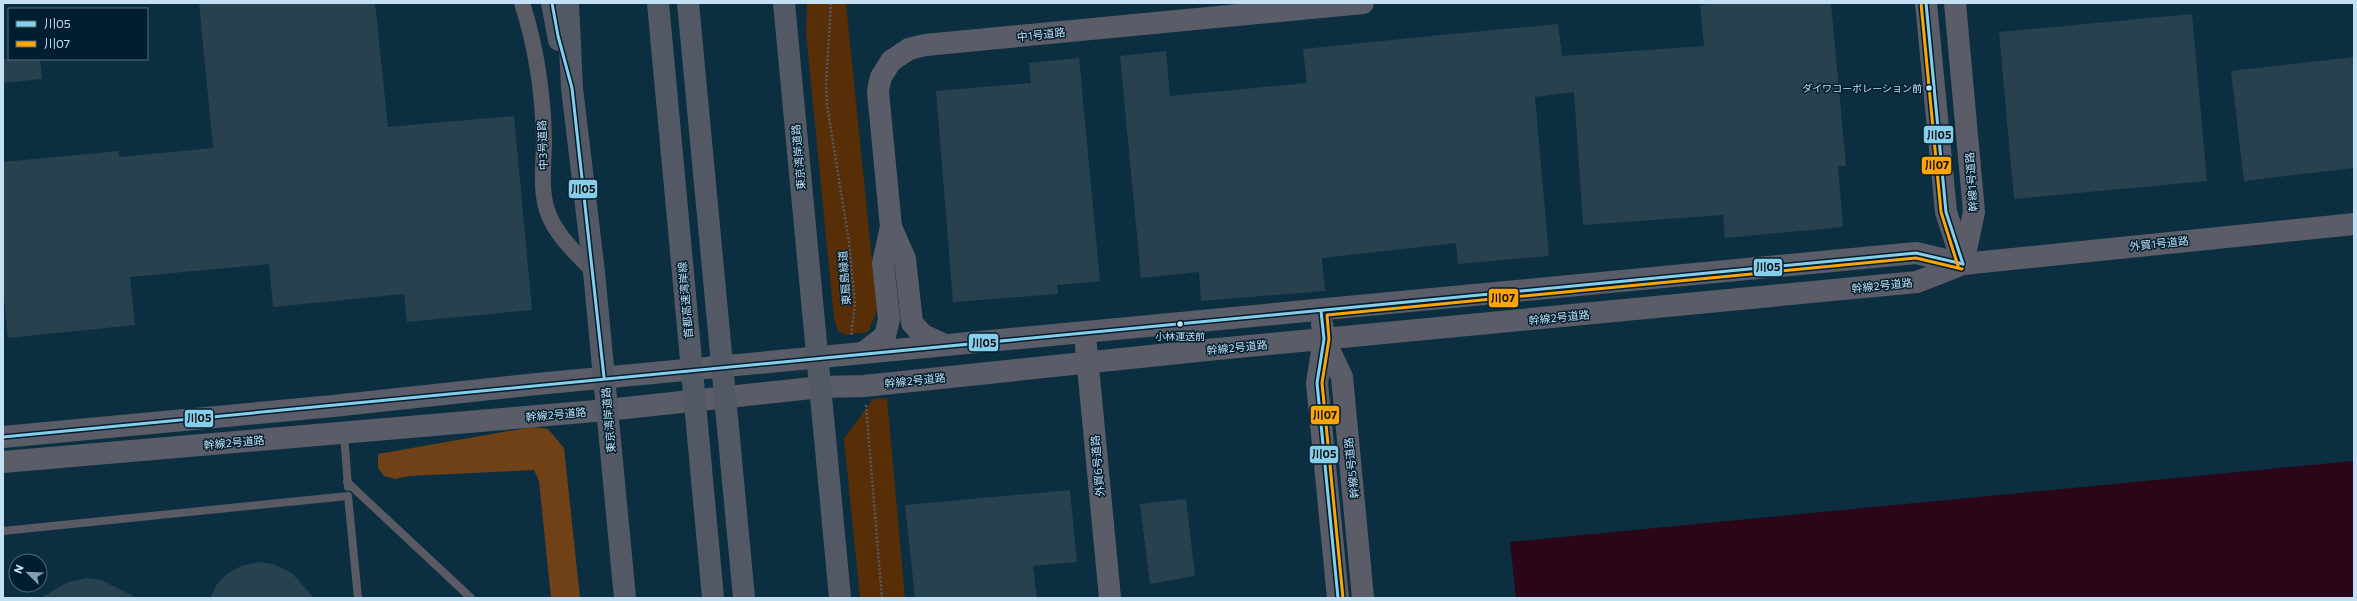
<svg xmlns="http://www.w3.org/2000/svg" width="2357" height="601" viewBox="0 0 2357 601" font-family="Commissioner,'Noto Sans JP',sans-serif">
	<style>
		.built { fill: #0b2e41; fill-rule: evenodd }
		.green { fill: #572e06 }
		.forest { fill: #704116 }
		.water { fill: #2b0618 }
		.building { fill: #28414f }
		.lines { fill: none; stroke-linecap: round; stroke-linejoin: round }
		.path { stroke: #545b64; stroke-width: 2.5; stroke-dasharray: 2 2; stroke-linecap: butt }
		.lane { stroke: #5a5a64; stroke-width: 8 }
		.street { stroke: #5a5a64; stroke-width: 16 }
		.secondary { stroke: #5a5d67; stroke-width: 22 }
		.highway { stroke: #535964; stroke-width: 22 }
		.bus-1-casing { stroke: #001e2f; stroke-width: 6 }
		.bus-2-casing { stroke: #001e2f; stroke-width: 6 }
		.bus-1 { stroke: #87ceeb; stroke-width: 3 }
		.bus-2 { stroke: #ffa500; stroke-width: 3 }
		.bus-dot { fill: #c3e0f4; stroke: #001e2f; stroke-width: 1.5 }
		.labels { text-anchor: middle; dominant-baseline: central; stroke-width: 3; stroke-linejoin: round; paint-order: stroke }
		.bus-label { font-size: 10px; fill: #c3e0f4; stroke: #001e2f; text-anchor: end }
		.street-label { font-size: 11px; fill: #c3e0f4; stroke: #001e2f }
		.line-badge { stroke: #001e2f; stroke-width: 1.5 }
		.pale-badge-label { font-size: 11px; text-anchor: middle; font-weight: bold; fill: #111 }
	</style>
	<rect width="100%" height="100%" fill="#13242e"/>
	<!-- built -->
	<path class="built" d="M3,3H2354V461L1511,542L1516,598H3ZM9,9H147V59H9ZM16,561H40V585H16Z"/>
	<!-- green -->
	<g class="green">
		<path d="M807,3H846L877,310L868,332L846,335L838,331L834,318L806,33Z"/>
		<path d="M887,398L905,598H860L844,439L873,399Z"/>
	</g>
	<!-- forest -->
	<path class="forest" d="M532,427L548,429L564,448L580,598H551L539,481L534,470L409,476L395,479L384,476L378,468V454Z"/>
	<!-- water -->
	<path class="water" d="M2354,461V598H1516L1510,542Z"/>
	<!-- building -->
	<g class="building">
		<path d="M199,3H375L388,127L514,116L532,310L407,322L404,294L273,307L269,264L130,277L135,325L8,338L3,288V162L119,151V157L213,148Z"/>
		<path d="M1718,3H1831L1846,166H1838L1843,227L1725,238L1723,215L1583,225L1574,92L1535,97L1549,256L1458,264L1456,243L1322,258L1325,291L1201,301L1199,272L1141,278L1120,56L1166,51L1170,96L1307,83L1303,49L1431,36L1558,24L1562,56L1704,46L1700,5Z"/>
		<path d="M2192,14L2207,181L2014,199L1999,32Z"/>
		<path d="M2354,57V168L2244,181L2231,71Z"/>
		<path d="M1079,58L1100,281L1057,285L1058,294L953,302L936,91L1031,83L1029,63Z"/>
		<path d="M3,59H40L42,79L3,83Z"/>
		<path d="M1070,490L1077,562L1033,566L1037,598H915L905,505Z"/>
		<path d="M1186,499L1195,576L1150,584L1140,504Z"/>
		<path d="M259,562L273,564L292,573L314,598H210L217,584L227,574L241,566Z"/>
		<path d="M87,578L101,580L137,598H41L68,582Z"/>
	</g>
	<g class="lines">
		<!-- path -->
		<g class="path">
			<path d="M831,3L826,84L827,105L849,242L855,304L851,336"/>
			<path d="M866,405L882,598"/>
		</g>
		<!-- lane -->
		<g class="lane">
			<path d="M344,433L348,487"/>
			<path d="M347,482L471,598"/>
			<path d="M3,531L348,496L358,598"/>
		</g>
		<!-- street -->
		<path class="street" d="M522,3C536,46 543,95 544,140C544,163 540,188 547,210C555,235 577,254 594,272"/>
		<!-- secondary -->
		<g class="secondary">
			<path d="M1926,3L1946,212L1963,264"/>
			<path d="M1955,3L1974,212L1963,264"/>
			<path d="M891,227L905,259L912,323L923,335L945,345"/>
			<path d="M1322,324L1324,339L1317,383L1338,598"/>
			<path d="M1324,339L1342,377L1363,598"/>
			<path d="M1086,346L1110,598"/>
			<path d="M863,353L885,336L889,319L883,263L891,227L878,92L879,85L881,77L891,61L909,49L925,45L1363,3"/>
			<path d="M3,437L333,406L537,384L1916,253L1963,264"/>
			<path d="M3,462L607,410L821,387L864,386L1207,350L1917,282L1963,264L2354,224"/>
		</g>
		<!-- highway -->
		<g class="highway">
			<path d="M552,3L559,40"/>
			<path d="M568,3L572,88L594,272L625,598"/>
			<path d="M658,3L713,598"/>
			<path d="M688,3L744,598"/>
			<path d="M784,3L840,598"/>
		</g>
		<!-- bus-1 casing -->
		<g class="bus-1-casing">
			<g id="bus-1">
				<path d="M552,3L558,36L572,88L604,377"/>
				<path d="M1926,3L1946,212L1963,264"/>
				<path d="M1321,311L1324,339L1317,383L1338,598"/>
				<path d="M3,437L1916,253L1963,264"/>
			</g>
		</g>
		<!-- bus-2 casing -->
		<g class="bus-2-casing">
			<g id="bus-2">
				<path d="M1921,3L1941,212L1958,266"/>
				<path d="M1343,598L1322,383L1329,339L1327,315L1916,258L1962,269"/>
			</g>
		</g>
		<!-- bus-1 -->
		<use href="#bus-1" class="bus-1"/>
		<!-- bus-2 -->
		<use href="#bus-2" class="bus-2"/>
	</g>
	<!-- markers -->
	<g class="bus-dot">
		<circle cx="1929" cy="88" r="3.5"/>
		<circle cx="1180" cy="324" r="3.5"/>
	</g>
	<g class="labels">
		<!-- bus labels -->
		<g class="bus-label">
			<text x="1922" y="88">ダイワコーポレーション前</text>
			<text x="1180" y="336" text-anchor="middle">小林運送前</text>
		</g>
		<!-- street labels -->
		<g class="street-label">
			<text transform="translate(1041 34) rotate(-6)">中1号道路</text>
			<text transform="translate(542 145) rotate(-92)">中3号道路</text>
			<text transform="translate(798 157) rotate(-95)">東京湾岸道路</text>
			<text transform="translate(1971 182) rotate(-94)">幹線1号道路</text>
			<text transform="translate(2159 243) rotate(-6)">外貿1号道路</text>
			<text transform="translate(844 278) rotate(-94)">東扇島緑道</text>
			<text transform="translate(1882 285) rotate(-6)">幹線2号道路</text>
			<text transform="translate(685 300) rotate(-95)">首都高速湾岸線</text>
			<text transform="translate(1559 317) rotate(-6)">幹線2号道路</text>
			<text transform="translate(1237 347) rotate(-6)">幹線2号道路</text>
			<text transform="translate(915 380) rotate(-6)">幹線2号道路</text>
			<text transform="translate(556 414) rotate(-5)">幹線2号道路</text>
			<text transform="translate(608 420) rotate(-95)">東京湾岸道路</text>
			<text transform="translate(234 442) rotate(-5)">幹線2号道路</text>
			<text transform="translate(1097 466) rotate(-95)">外貿6号道路</text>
			<text transform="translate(1351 468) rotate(-96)">幹線5号道路</text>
		</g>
	</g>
	<g class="line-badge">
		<rect x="1923" y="125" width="31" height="19" rx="4" fill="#87ceeb"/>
		<rect x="1921" y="156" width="31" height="19" rx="4" fill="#ffa500"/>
		<rect x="568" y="179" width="30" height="20" rx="4" fill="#87ceeb"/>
		<rect x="1753" y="258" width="30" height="19" rx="4" fill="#87ceeb"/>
		<rect x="1488" y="288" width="31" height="20" rx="4" fill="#ffa500"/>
		<rect x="968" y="333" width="31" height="19" rx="4" fill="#87ceeb"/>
		<rect x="1310" y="405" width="30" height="20" rx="4" fill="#ffa500"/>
		<rect x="184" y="409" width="30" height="19" rx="4" fill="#87ceeb"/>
		<rect x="1309" y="445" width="30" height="19" rx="4" fill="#87ceeb"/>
	</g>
	<g class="pale-badge-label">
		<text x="1939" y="139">川05</text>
		<text x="1937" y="169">川07</text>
		<text x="583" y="193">川05</text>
		<text x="1768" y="271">川05</text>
		<text x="1503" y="302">川07</text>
		<text x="984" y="347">川05</text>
		<text x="1325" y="419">川07</text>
		<text x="199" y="422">川05</text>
		<text x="1324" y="458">川05</text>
	</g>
	<!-- border -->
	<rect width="2357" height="601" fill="none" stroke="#c3e0f4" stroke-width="8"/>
	<!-- legend -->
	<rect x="8" y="8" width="140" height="52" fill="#001e2f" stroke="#4e6c7e"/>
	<rect x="16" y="21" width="20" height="6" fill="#87ceeb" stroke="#4e6c7e"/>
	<text x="44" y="28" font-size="12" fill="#c3e0f4">川05</text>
	<rect x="16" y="41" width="20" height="6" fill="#ffa500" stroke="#4e6c7e"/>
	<text x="44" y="48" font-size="12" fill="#c3e0f4">川07</text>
	<!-- north arrow -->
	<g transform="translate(28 573) rotate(293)"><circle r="19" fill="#001e2f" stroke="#4e6c7e"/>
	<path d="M0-3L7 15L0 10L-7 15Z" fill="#859eaf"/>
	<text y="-6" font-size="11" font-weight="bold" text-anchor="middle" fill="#c3e0f4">N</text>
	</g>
</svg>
